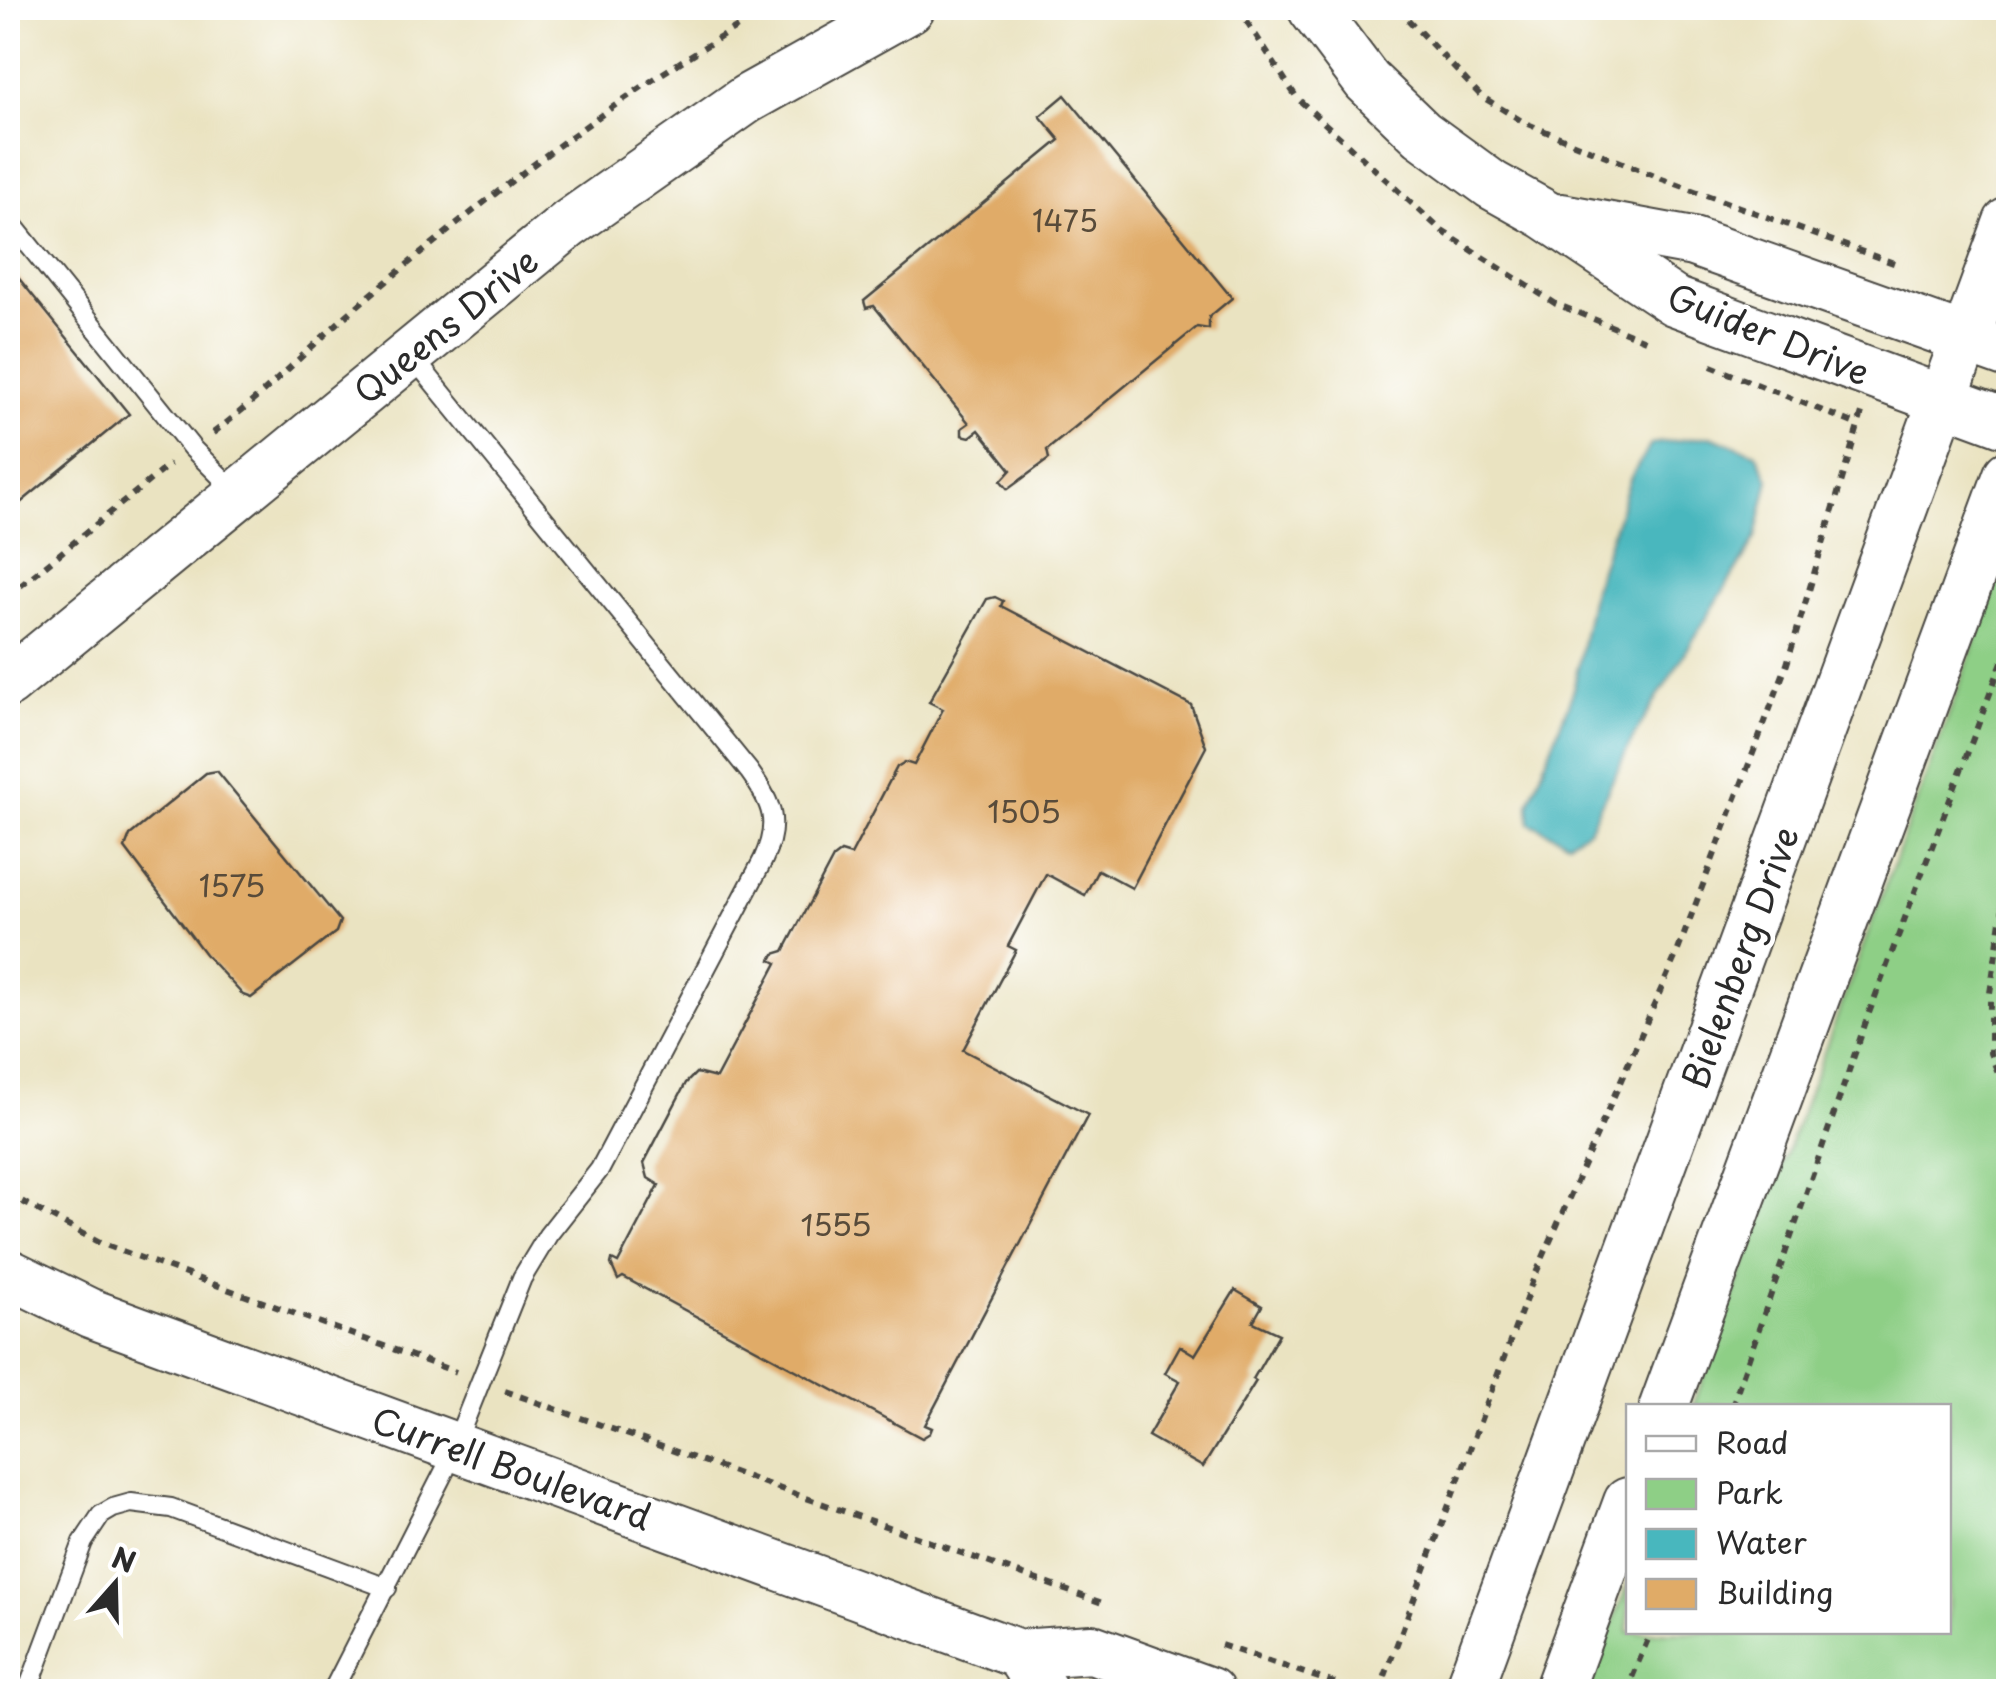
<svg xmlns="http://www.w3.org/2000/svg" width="2016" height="1699" viewBox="0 0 2016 1699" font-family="'Playpen Sans',sans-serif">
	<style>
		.green { fill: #8ecf86; stroke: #5c7d58; stroke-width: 2.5 }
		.water { fill: #48b7be; stroke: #3a7174; stroke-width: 2.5 }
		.building { fill: #e0ab67 }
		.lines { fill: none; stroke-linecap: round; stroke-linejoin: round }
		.lane-casing { stroke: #484742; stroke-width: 22 }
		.secondary-casing { stroke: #484742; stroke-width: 52 }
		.path { stroke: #484742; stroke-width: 6; stroke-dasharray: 8 8; stroke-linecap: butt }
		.lane { stroke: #fff; stroke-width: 18 }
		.secondary { stroke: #fff; stroke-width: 48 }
		.labels { text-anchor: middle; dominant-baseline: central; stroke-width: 9; stroke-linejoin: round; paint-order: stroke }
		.number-label { font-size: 30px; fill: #584b3a }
		.street-label { font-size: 35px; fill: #2b2b2b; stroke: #fff }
	</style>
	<rect width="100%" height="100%" fill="#fff"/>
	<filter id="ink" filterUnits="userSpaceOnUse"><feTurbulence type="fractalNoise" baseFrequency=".01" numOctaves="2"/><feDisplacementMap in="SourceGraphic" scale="20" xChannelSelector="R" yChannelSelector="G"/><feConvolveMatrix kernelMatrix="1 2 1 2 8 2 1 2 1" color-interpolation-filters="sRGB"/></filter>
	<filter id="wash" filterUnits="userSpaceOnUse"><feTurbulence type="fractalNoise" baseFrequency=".0048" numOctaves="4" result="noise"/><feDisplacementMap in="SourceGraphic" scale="40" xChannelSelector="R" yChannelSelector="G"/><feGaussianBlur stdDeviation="2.25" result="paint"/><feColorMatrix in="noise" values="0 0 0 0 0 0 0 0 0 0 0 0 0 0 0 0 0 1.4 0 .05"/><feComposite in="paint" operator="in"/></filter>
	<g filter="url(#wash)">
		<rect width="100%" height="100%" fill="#eae3c1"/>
		<!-- green -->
		<path class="green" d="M2008,554V1691H1588L1628,1582V1632H1948V1406H1693Z"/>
		<!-- water -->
		<path class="water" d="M1710,436L1756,453L1769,479L1756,538L1635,734L1589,829L1568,842L1530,823L1529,804L1573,692L1593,589L1631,477L1651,444Z"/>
		<g id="blocks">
			<!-- building -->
			<g class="building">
				<path d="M1065,95L1232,298L1209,317V329L1197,327L1047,450L1049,459L1008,489L1001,481L1011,470L979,430L970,437L962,435V428L969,423L874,306L866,308L864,301L1060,140L1040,116Z"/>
				<path d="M8,265L129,414L8,513Z"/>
				<path d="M995,597L1003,601L1001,606L1191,705L1206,747L1132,888L1098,870L1085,895L1046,874L1008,946L1016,950L963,1050L1088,1115L925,1425L932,1428L930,1433L922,1438L623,1277L618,1280L611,1264L612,1260L618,1263L659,1185L648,1178L644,1163L686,1083L696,1073L716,1078L777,963L771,960L774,954L784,951L833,858L841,852L851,855L897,767L905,762L914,765L943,709L929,702L987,599Z"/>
				<path d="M217,771L340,921L336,932L251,998L243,995L205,954L125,848L130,835L206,773Z"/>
				<path d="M1235,1290L1262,1306L1253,1322L1279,1334L1253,1379L1256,1381L1203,1467L1148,1436L1180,1381L1165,1373L1180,1346L1195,1355Z"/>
			</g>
		</g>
	</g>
	<g filter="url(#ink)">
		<use href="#blocks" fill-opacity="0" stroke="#484742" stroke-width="2.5"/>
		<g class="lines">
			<!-- lane casing -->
			<g class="lane-casing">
				<g id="lane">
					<path d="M8,219L192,448L238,494"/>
					<path d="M27,1692L83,1542L101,1515L113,1508L131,1503L171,1508L387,1588"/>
					<path d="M332,1692L445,1470L522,1278L548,1235L600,1169L763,860C780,823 773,804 749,771L411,355"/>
				</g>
			</g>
			<!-- secondary casing -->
			<g class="secondary-casing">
				<g id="secondary">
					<path d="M1312,8L1367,81L1422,134L1492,185L1544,214L1674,301L2008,424"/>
					<path d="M1562,218L1693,242L2008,354"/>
					<path d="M8,683L569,224L747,99L910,8"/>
					<path d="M8,1273L90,1313L1019,1654L1092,1649L1210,1692"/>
					<path d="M1664,1406L2008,475"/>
					<path d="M1019,1654L1044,1692"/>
					<path d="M1468,1692L2008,222"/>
					<path d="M1558,1692L1628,1502"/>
				</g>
			</g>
			<!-- path -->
			<g class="path">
				<path d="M1238,8L1297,98L1442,231L1556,304L1648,341"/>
				<path d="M1397,8L1481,96L1525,123L1662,179L1899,265"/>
				<path d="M1711,366L1858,425"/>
				<path d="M213,433C267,393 311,345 362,302C492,193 623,90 771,8"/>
				<path d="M8,596L170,464"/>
				<path d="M2008,874L1990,993V1053L2008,1097"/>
				<path d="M8,1194L100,1243L456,1372"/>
				<path d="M505,1391L1105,1604"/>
				<path d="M1732,1406L1869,1013L2008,646"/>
				<path d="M1221,1645L1361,1692"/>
				<path d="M1379,1692L1533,1280L1677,953L1787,664L1862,413"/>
				<path d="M1626,1692L1651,1632"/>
			</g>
			<!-- lane -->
			<use href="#lane" class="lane"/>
			<!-- secondary -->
			<use href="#secondary" class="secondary"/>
		</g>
	</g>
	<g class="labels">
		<!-- number labels -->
		<g class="number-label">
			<text x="1065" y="219">1475</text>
			<text x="1024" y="810">1505</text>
			<text x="232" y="884">1575</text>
			<text x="836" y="1223">1555</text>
		</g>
		<!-- street labels -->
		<g class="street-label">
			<text transform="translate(445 325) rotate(-39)">Queens Drive</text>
			<text transform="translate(1769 333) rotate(22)">Guider Drive</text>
			<text transform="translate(1739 957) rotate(-70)">Bielenberg Drive</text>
			<text transform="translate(512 1467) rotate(20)">Currell Boulevard</text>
		</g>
	</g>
	<!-- margin -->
	<rect width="2016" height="1699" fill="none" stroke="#fff" stroke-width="40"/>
	<!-- legend -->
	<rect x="1626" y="1404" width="325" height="230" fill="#ffffff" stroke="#aaaaaa" stroke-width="2.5"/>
	<rect x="1646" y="1436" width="50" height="15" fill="#ffffff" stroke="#aaaaaa" stroke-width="2.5"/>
	<text x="1716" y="1454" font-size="30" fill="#2b2b2b">Road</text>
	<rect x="1646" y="1479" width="50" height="30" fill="#8ecf86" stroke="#aaaaaa" stroke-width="2.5"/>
	<text x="1716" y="1504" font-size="30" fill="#2b2b2b">Park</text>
	<rect x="1646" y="1529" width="50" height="30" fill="#48b7be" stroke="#aaaaaa" stroke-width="2.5"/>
	<text x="1716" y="1554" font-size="30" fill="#2b2b2b">Water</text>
	<rect x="1646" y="1579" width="50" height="30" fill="#e0ab67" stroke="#aaaaaa" stroke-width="2.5"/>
	<text x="1716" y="1604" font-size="30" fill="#2b2b2b">Building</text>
	<!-- north arrow -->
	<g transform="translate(115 1584) rotate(20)" stroke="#ffffff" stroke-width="8" paint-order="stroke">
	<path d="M0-8L18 38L0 25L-18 38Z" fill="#2b2b2b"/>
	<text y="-15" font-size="28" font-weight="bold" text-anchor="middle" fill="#2b2b2b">N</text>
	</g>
</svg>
